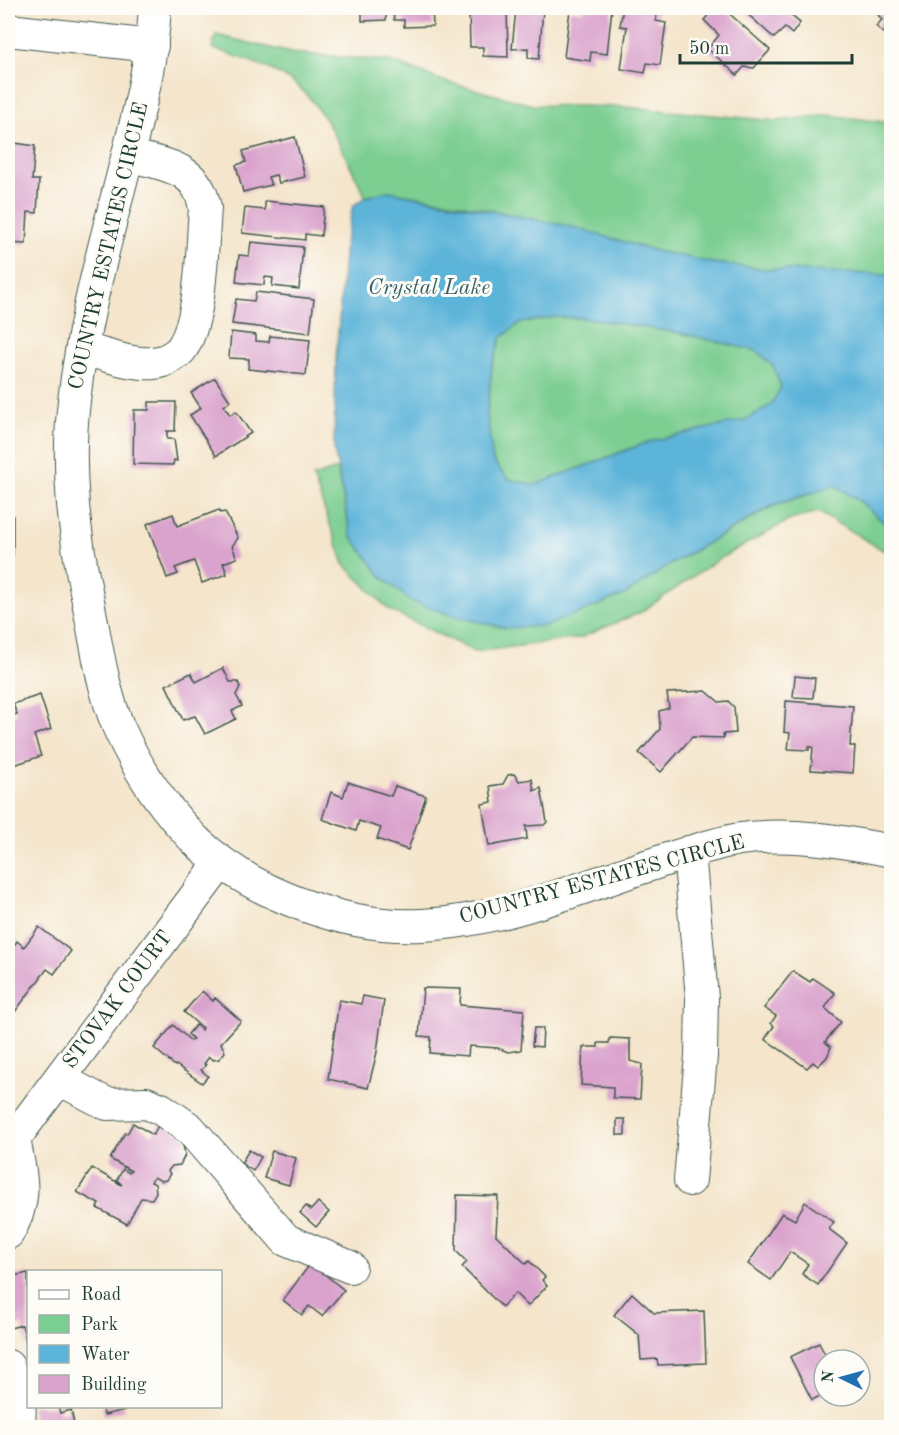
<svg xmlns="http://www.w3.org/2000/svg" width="899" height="1435" viewBox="0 0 899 1435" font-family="'Old Standard TT',serif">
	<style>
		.green { fill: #7bce91; stroke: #4d8662; stroke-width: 1.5 }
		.water { fill: #5cb4d9; stroke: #3e7886; stroke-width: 1.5; fill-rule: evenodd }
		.building { fill: #daa3cd }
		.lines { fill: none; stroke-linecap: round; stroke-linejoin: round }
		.minor-casing { stroke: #3f564b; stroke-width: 34 }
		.minor { stroke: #fff; stroke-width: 32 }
		.labels { text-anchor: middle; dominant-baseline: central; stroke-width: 6; stroke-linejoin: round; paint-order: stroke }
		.street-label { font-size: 21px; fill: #1f3d34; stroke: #fdfcf7 }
		.water-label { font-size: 22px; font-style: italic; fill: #316166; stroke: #fdfcf7 }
	</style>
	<rect width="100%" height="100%" fill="#fdfcf7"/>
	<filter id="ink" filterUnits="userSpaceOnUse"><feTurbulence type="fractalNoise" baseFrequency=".0167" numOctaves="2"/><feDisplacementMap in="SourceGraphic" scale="12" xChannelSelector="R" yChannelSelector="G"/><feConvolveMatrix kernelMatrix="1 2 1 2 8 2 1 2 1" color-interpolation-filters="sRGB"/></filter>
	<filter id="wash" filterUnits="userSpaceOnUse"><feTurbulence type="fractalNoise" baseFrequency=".008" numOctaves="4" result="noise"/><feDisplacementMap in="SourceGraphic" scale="24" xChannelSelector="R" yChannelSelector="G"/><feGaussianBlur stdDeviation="1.35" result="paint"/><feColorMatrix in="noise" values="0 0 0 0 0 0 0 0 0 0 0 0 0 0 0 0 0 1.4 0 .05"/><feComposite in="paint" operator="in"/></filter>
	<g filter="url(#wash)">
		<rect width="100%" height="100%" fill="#f4e5cb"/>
		<!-- green -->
		<g class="green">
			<path d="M216,35L292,53L390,61L443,81L533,105L626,107L777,121L828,115L891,123V275L765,269L713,263L656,251L568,226L446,201L388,191L366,197C347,162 324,101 288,79C265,65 238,57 212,48Z"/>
			<path d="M556,317L595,319L685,334L757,351L773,366L781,387L771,405L745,420L648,442L535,485L508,479L493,461L487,414L492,366L501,338L520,323Z"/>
			<path d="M337,469L351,536L382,577L411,601L454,616L545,626L626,594L669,565L772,507L835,485L861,502L891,529V555L818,512L790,520L719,559L641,612L580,638L475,652L389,610L344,564L313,477Z"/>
		</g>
		<!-- water -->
		<path class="water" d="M388,191L568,226L656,251L713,263L765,269L891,275V529L861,502L835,485L772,506L669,565L626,594L545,626L505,628L454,616L411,601L382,577L351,536L334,449L336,359L345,243L353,206L366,197ZM556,317L594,319L685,334L757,351L773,366L781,387L771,405L745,420L648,442L535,485L508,479L493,461L487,414L492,366L501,338L520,323Z"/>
		<g id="blocks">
			<!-- building -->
			<g class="building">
				<path d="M347,8H386V20L362,21V11L347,12Z"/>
				<path d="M393,8H432L433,26L404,27V20H394Z"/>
				<path d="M469,8H507L508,57L483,56V47H470Z"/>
				<path d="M516,8L543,10L539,59L528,58V48L512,49Z"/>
				<path d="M583,8H612L607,54L591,52L590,61L564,57L570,10L583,11Z"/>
				<path d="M623,8H658L656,21L666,23L660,65L647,63L645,73L621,69L627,27L620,26Z"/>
				<path d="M715,8H723L770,50L754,68L744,67L737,75L708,49L719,35L704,20Z"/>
				<path d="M741,8H782L800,23L792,34L785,28L774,38Z"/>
				<path d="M873,8H892V31L889,28L883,33L876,26L882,20Z"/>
				<path d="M295,137L305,177L279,183L276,175L268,177L271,185L243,192L236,165L246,162L243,151Z"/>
				<path d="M8,142L35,146L32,180H39L37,213L28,212L26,244L8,243Z"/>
				<path d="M265,201L324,207L321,236L305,234V240L242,233L245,208L265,210Z"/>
				<path d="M251,242L303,247L299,289L272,286L273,278L265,277L264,285L236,282L239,255L249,256Z"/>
				<path d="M256,292L314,299L310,333L232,324L236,299L254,301Z"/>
				<path d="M8,312L12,313L9,337H8Z"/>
				<path d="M231,332L256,335V341L269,342L270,336L310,340L306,375L248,369L249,359L229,358Z"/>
				<path d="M215,378L230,401L224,406L230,415L236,411L251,433L216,456L190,415L201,408L191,393Z"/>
				<path d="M149,402H176L175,431H167V439H174L177,461L174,460L173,465L133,464L134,410H149Z"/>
				<path d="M219,510L220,513L225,512L238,538L232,546L237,558L223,563L227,574L202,583L194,561L175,568L178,574L167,578L147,524L173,514L177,526Z"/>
				<rect x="8" y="516" width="5" height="39"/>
				<path d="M223,668L230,682H238L240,687L236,695L242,706L232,711L236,719L205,734L195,716L183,720L166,685L191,673L196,682Z"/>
				<path d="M795,676L815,678L813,698L793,697Z"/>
				<path d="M706,691L719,702L728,701L734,707L736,733L723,734L724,738L692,737L661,772L639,753L660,729L659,711L669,708L667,693Z"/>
				<path d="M40,695L51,729L34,735L41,756L8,767V717L17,714L13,704Z"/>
				<path d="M786,701L853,706L850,746H855L853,773L811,770L813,747H809V750L788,749L790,733L784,732Z"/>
				<path d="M514,774L519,781L532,779L534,791L541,788L547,822L544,825L526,826L527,839L489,846L482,804L492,802L490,786L503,784L508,775Z"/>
				<path d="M348,782L391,796L395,786L426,796L408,850L377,839L381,828L359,821L356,831L322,819L331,792L343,797Z"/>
				<path d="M39,927L71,951L54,974L47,969L11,1017L8,1014V954L17,941L24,947Z"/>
				<path d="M793,971L810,982L813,978L835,993L825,1008L841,1022L825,1042L831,1047L827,1057L818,1066L813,1062L807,1068L765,1039L774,1026L771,1023L776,1016L764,1008Z"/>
				<path d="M423,988L461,989L460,1005L524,1010L521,1050L508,1052L498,1048L469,1046L468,1056L430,1053L431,1037L419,1036Z"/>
				<path d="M202,991L213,1001L215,998L241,1021L221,1043L225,1052L219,1059L213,1060L209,1057L204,1064L206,1065L201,1070L208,1076L202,1083L176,1065L175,1066L154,1048L173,1025L191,1041L193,1039L188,1034L196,1025L201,1030L202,1028L184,1012Z"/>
				<path d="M363,996L384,1000L377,1052L368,1088L328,1079L339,1000L361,1004Z"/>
				<path d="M534,1028H543L542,1047L532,1046Z"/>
				<path d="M610,1038L630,1039V1061L642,1064L640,1099L613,1098V1087L581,1085L583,1047H598V1043H609Z"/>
				<rect x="617" y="1119" width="8" height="16"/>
				<path d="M160,1122L187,1138L183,1145L185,1155L180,1165L172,1166L168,1171L170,1174L166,1180L161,1181L154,1177L151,1182L155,1184L156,1192L152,1199L141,1198L127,1224L97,1208L99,1204L77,1192L92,1168L122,1185L117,1180L123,1169L129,1173L131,1171L110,1159L125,1133L127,1134L133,1123L153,1135Z"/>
				<path d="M249,1150L261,1157L253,1171L241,1163Z"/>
				<path d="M272,1151L296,1158L289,1185L264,1178Z"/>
				<path d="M457,1195L498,1196L496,1235L526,1264L529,1261L545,1277L542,1280L547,1286L528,1306L515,1293L502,1307L462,1267L467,1262L456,1251Z"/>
				<path d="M318,1202L329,1212L316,1227L300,1213L306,1206L311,1210Z"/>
				<path d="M805,1202L834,1222L829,1229L847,1243L818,1285L802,1274L808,1264L790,1252L771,1280L748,1264L782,1213L795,1220Z"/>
				<path d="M311,1263L344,1290L322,1316L309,1306L302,1315L283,1300Z"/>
				<path d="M28,1273V1349L22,1325L10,1328L8,1277Z"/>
				<path d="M632,1293L654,1313L704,1311L706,1363L658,1365L657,1359L641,1360L639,1335L614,1315Z"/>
				<path d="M819,1343L828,1360H824V1394L812,1400L790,1357Z"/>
				<path d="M32,1406H58L60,1413L71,1410L75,1428H34Z"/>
				<path d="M102,1406H124L125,1410L104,1415Z"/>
			</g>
		</g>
	</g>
	<g filter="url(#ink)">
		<use href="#blocks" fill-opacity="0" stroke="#3f564b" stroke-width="1.5"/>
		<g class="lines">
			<!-- minor casing -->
			<g class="minor-casing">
				<g id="minor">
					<path d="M155,8C152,59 140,108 127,158C107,237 83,319 74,401C66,469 74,534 88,601C96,642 102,687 118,726C136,767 163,807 194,839C249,893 345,929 422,925C502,922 587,885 662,861C687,853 714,843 740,839C792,832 841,841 892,851"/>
					<path d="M8,30L152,46"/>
					<path d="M82,349C105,354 139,369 163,361C169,359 179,353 182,348C202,319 202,245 205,208C198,166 164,165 128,155"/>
					<path d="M689,852L702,998L701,1056L690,1180"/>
					<path d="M59,1079L107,1104L146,1103L161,1109L190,1129L286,1240L350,1267"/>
					<path d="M8,1233C29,1197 21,1177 14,1139L221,862"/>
					<path d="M8,1366C16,1383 24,1409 17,1428"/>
				</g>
			</g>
			<!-- minor -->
			<use href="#minor" class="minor"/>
		</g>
	</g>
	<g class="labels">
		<!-- street labels -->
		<g class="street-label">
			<text transform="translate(109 246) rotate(-77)">COUNTRY ESTATES CIRCLE</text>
			<text transform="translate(602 880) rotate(-15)">COUNTRY ESTATES CIRCLE</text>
			<text transform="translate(118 1000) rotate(-53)">STOVAK COURT</text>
		</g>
		<!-- water labels -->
		<g class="water-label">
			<text x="429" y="288">Crystal Lake</text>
		</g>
	</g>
	<!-- margin -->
	<rect width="899" height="1435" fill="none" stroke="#fdfcf7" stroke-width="30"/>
	<!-- legend -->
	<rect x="27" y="1270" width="195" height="138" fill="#fdfcf7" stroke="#a4b0a9" stroke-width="1.5"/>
	<rect x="39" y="1290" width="30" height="9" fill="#ffffff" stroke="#a4b0a9" stroke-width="1.5"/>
	<text x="81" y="1300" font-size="18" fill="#1f3d34">Road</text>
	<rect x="39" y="1315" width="30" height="18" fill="#7bce91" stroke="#a4b0a9" stroke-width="1.5"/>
	<text x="81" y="1330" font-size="18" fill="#1f3d34">Park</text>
	<rect x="39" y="1345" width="30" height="18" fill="#5cb4d9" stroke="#a4b0a9" stroke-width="1.5"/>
	<text x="81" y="1360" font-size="18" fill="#1f3d34">Water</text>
	<rect x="39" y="1375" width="30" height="18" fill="#daa3cd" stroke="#a4b0a9" stroke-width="1.5"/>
	<text x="81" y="1390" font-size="18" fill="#1f3d34">Building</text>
	<!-- north arrow -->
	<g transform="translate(842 1378) rotate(275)"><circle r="28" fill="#fdfcf7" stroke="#a4b0a9" stroke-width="1.5"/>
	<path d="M0-4.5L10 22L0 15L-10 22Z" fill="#1f6fb2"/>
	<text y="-9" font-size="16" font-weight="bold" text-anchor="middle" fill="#1f3d34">N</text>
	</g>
	<!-- scale -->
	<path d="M680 54v9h172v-9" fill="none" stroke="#1f3d34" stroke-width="3"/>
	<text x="689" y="54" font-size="18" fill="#1f3d34" stroke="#fdfcf7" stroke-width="4.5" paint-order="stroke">50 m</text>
</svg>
